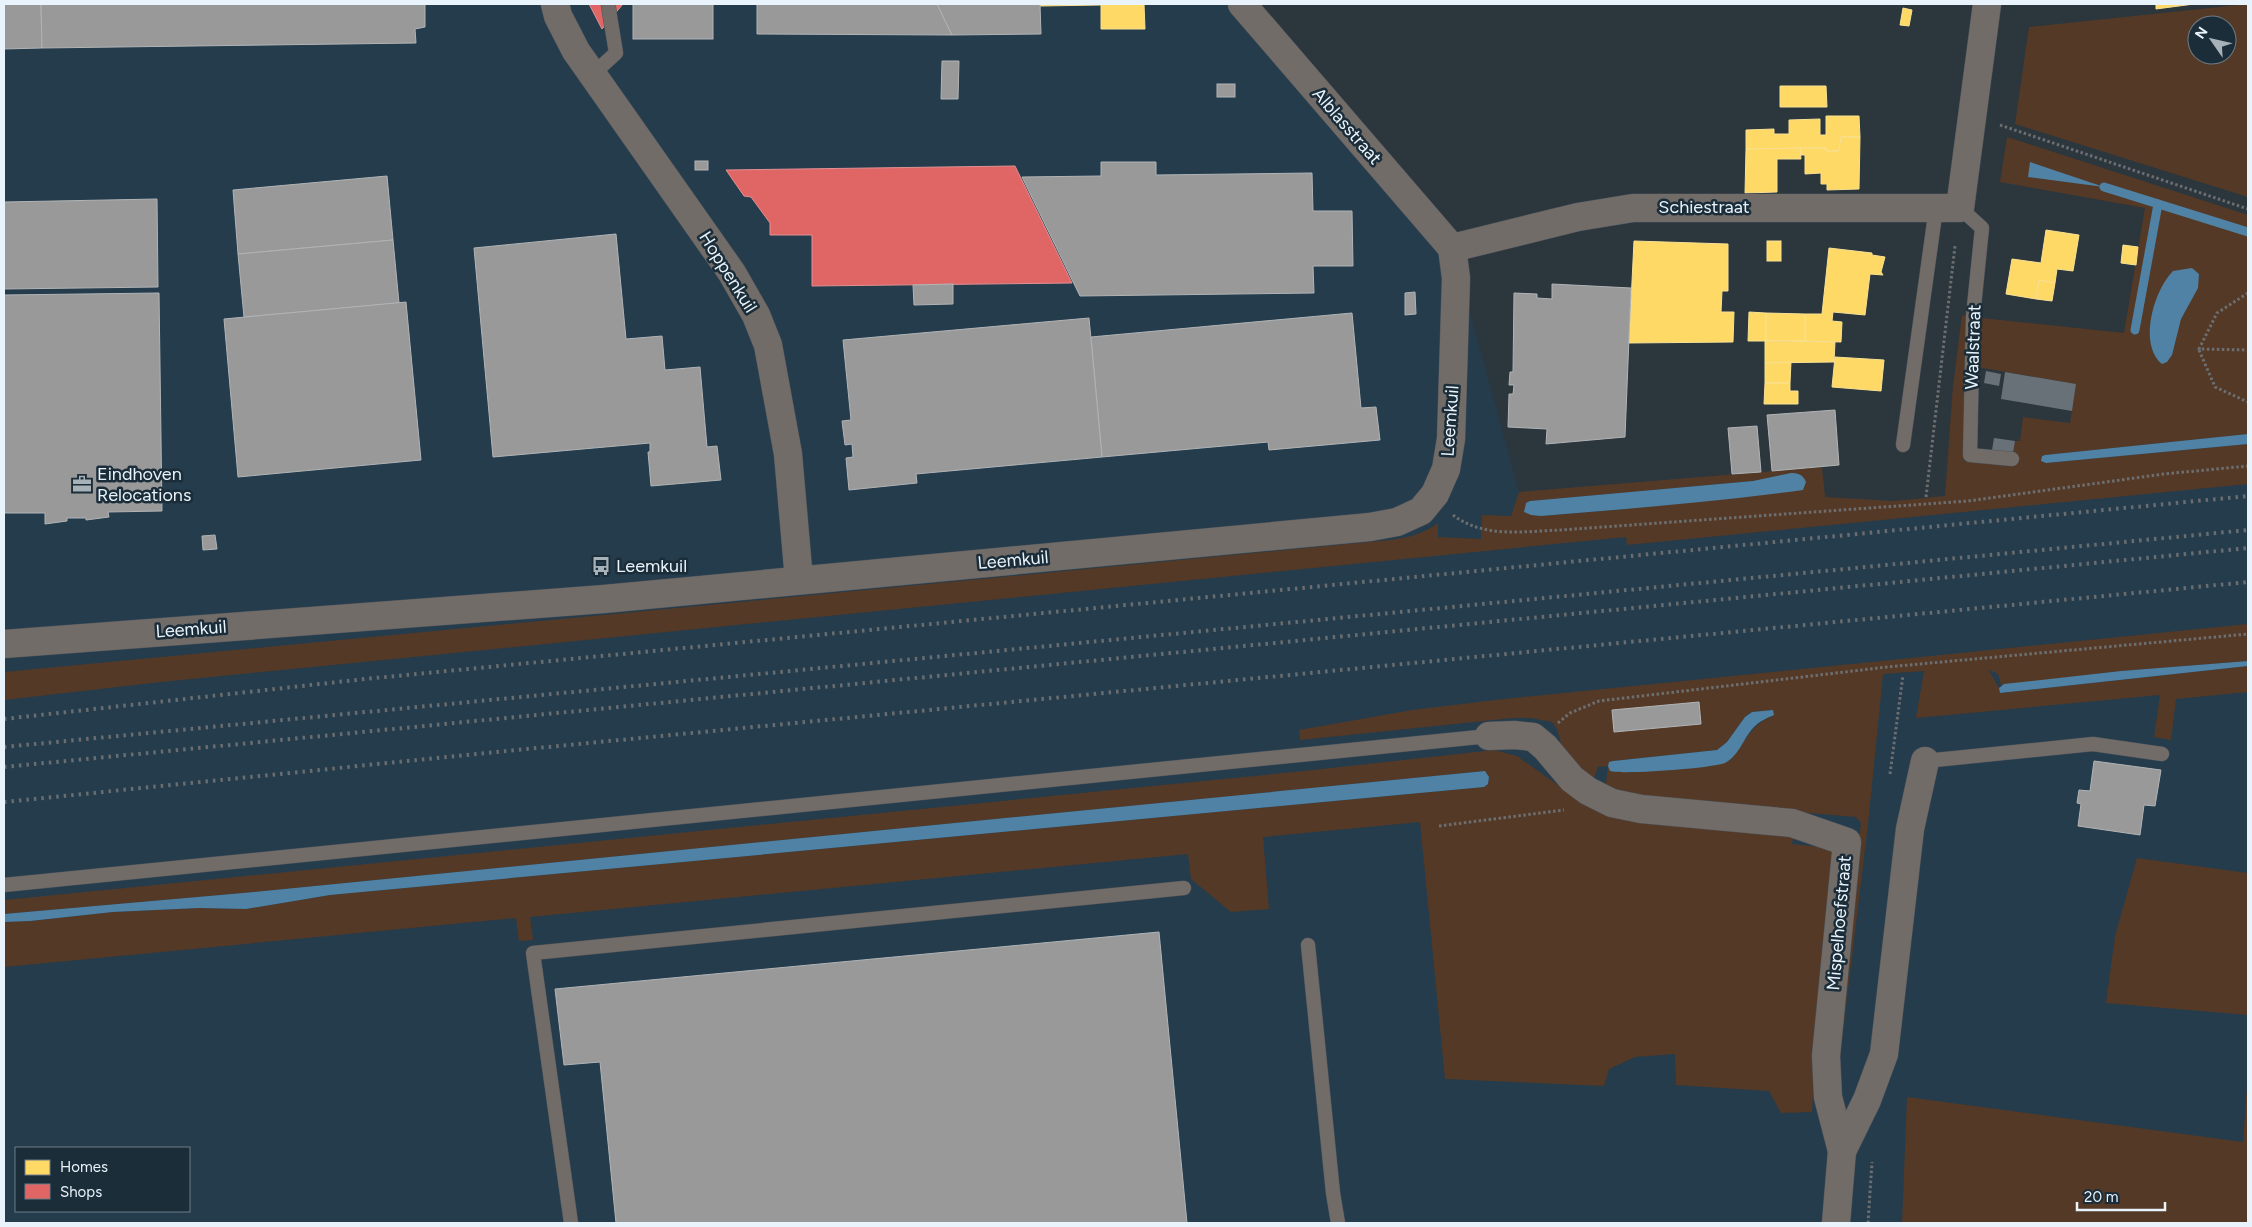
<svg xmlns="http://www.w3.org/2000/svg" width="2252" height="1227" viewBox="0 0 2252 1227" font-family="Figtree,sans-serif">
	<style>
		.built { fill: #253c4c; fill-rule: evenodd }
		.green { fill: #543926; fill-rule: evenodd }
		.water { fill: #4f82a5 }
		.homes { fill: #ffd966; stroke: #f8e193 }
		.shops { fill: #e06666; stroke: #e29093 }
		.industry { fill: #999; stroke: #b1b4b6 }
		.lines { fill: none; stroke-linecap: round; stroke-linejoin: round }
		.stream { stroke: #4f82a5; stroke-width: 9 }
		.building { fill: #697178 }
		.lane-casing { stroke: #4c535a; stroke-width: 15 }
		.street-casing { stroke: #4c535a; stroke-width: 29 }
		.path { stroke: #6d6e6f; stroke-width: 3; stroke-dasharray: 2.5 2.5; stroke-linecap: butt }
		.lane { stroke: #726c69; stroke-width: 14 }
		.street { stroke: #726c69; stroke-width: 28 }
		.rail { stroke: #696d6f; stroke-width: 4; stroke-dasharray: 2.5 5; stroke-linecap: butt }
		.labels { text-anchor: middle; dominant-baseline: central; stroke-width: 5; stroke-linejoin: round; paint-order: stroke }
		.street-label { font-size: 18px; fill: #e8f3fb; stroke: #1b2d39 }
		.poi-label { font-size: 18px; fill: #e8f3fb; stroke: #1b2d39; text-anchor: start }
	</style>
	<rect width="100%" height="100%" fill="#2c363d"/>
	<!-- built -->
	<path class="built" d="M4,4H1231L1453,250L1519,492L1822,467L1825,497L1894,501L1959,495L2248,422V1223H4ZM16,1148H189V1211H16Z"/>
	<!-- green -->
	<g class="green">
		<path d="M2248,4V197L2015,124L2029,27ZM2197,25H2227V55H2197Z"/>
		<path d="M2007,137L2248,215V434L2045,455L2042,456L2041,461L2046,463L2248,444V484L1627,545L1626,537L161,682L4,700V672L1380,541C1401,539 1421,536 1438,523V537L1481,539L1482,515L1511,516L1519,492L1822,467L1825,497L1894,501L1945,496L1953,386L1962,315L1966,316L1964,461L2015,466L2017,453H2013L2015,441H2020L2023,417L2070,423L2076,384L1977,367L1981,318L2124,333L2145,208L2000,182ZM1791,473L1626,509L1541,516L1524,512L1526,503L1530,501L1753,481Z"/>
		<path d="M2248,624V661L2121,671L2001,685L1998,674L1988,669L1999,688L2000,693L2248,666V692L2176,699L2171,740L2154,737L2160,695L1916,718L1924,671L1883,674L1868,824L1840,1057L1841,1005L1861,823L1856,817L1642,799L1605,791L1608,766L1598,767L1593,781L1562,747L1557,729L1552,722L1531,718H1513L1300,740L1299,730L1412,710L1495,700ZM1773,710L1774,715C1757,722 1750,732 1740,747L1636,772L1610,771L1609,762L1613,761L1717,750L1727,742L1745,717L1751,712Z"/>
		<path d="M1494,750L1517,756L1569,793L1794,833L1792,844L1840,849L1815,1059L1812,1112L1781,1113L1769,1091L1676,1085L1675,1054L1635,1057L1609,1069L1604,1086L1445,1079L1420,822L1263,837L1269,909L1231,912L1191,879L1188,854L530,917L533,940L519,941L516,918L4,967V922L30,921L113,912L199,908L246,909L330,895L1484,787L1488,784L1489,777L1485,771L243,893L4,914V900L1304,771Z"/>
		<path d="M2137,858L2248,873V1015L2106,1003L2115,936Z"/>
		<path d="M2248,1072V1223H1902L1907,1097L2243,1142Z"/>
	</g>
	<!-- water -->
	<g class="water">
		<path d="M2030,162L2104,187L2028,177Z"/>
		<path d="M2192,268L2199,274L2198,288L2181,319L2172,355L2167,362L2162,364C2138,344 2154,290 2173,271Z"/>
		<path d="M2248,434V444L2046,463L2041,461L2042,456L2045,455Z"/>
		<path d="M1791,473C1799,473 1803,475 1806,482L1803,490C1716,502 1628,509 1541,516L1531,515L1524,512L1526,503L1530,501L1753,481Z"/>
		<path d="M2248,661V666L2000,693L1999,688L2004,684L2121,671Z"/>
		<path d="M1773,710L1774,715C1767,718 1760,721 1754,727C1744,737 1739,756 1725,763C1713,768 1623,775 1610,771L1608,766L1609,762L1613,761L1717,750L1727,742L1745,717L1752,712Z"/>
		<path d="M1485,771L1489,777L1488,784L1484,787L330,895L246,909L199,908L113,912L30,921L4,922V914L15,913L243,893Z"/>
	</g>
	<!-- homes -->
	<g class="homes">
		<path d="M1040,4H1144L1145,29H1101V5L1040,6Z"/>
		<path d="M2156,4H2194L2156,9Z"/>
		<path d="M1903,8L1912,10L1909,26L1900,25Z"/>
		<path d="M1780,86H1826L1827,107H1780Z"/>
		<path d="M1826,116H1859L1860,137H1841L1839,151H1826V148L1746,149V130L1774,129V134H1789V120L1820,119V135H1826Z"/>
		<path d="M1841,137H1860L1859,189L1827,190V184H1821V173L1805,174V155H1800V148H1826V151H1839Z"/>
		<path d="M1800,148L1801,159H1777V192L1745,193L1746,149Z"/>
		<path d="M2046,230L2079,235L2073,271L2057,269L2055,283L2039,280L2036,299L2006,294L2012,259L2041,263Z"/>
		<path d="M1634,241L1728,244V291H1722L1721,312H1734L1733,342L1629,343Z"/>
		<rect x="1767" y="241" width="14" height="20"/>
		<path d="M2123,245L2138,247L2136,265L2121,263Z"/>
		<path d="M1829,248L1872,253V255L1885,257L1881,272L1883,275L1870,274L1865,315L1833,312L1832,321L1842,322L1841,342L1805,341V314H1822Z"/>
		<path d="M2039,280L2055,283L2052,301L2036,299Z"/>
		<path d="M1749,312L1766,313V341H1748Z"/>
		<path d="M1766,313L1805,314V341H1766Z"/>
		<path d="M1765,341L1835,342L1834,362L1765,363Z"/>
		<path d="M1835,357L1884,360L1881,391L1832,387Z"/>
		<path d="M1791,362L1790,383H1765V363Z"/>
		<path d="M1765,383H1790V391H1798V404H1764Z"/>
	</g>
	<!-- shops -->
	<g class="shops">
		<path d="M589,4H623L602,29Z"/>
		<path d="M1015,166L1072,283L812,286V235H770V223L751,197L744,196L726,170Z"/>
	</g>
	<!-- industry -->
	<g class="industry">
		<path d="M4,4H41L42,48L4,49Z"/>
		<path d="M41,4H425V27L415,29L416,43L42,48Z"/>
		<rect x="633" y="4" width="80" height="35"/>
		<path d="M757,4H937L952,35L757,34Z"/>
		<path d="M937,4H1040L1041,34L952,35Z"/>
		<path d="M942,61H959L958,99H941Z"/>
		<rect x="1217" y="84" width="18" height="13"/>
		<rect x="695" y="161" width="13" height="9"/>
		<path d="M1101,162H1156V175L1312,173L1313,211H1352L1353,266H1313L1314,293L1080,296L1022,177L1101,176Z"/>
		<path d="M387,176L393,240L238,254L233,190Z"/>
		<path d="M157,199L158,287L4,289V202Z"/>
		<path d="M616,234L626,339L662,336L665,370L700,367L707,447L717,446L721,480L651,486L648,452H650V443L493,457L474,248Z"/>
		<path d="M393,240L399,303L244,317L238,254Z"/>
		<path d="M953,284V304L914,305L913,285Z"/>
		<path d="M1552,284L1631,288L1625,437L1546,444L1547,429L1508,427L1509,394H1513L1514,385H1509L1510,372H1513L1514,293L1537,294V298L1552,299Z"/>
		<path d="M1415,292L1416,314L1405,315V293Z"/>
		<path d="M159,293L162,511L108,512L109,517L86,520V518H67V521L45,524V513H4V295Z"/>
		<path d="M406,302L421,460L238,477L224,319Z"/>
		<path d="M1352,313L1361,408L1376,407L1380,440L1269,450L1268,442L1102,457L1091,337Z"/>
		<path d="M1089,318L1102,457L916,474L917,483L849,490L846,458L853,457L852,444L845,445L842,421L851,420L843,340Z"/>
		<path d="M1835,410L1839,465L1772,471L1767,415Z"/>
		<path d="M1757,426L1761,472L1732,474L1728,428Z"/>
		<path d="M215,535L217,549L203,550L202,536Z"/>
		<path d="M1699,702L1701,724L1614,732L1612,710Z"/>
		<path d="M2094,761L2161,770L2155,806L2144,805L2140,835L2078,826L2081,804L2077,803L2079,790L2090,791Z"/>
		<path d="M1159,932L1187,1223H616L600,1062L564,1065L555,989Z"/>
	</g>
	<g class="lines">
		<!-- stream -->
		<g class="stream">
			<path d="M2104,187L2248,232"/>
			<path d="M2135,330L2158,204"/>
		</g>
	</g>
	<!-- building -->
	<g class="building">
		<path d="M1986,371L2001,374L1999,386L1984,383Z"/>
		<path d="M2005,372L2076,384L2072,411L2001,399Z"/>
		<path d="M1994,438L2015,441L2013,453L1992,450Z"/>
	</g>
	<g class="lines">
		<!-- lane casing -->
		<g class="lane-casing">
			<g id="lane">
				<path d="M592,75L616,53L608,4"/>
				<path d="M1960,208L1982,228L1973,316L1970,455L2012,459"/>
				<path d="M1903,445L1936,208"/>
				<path d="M1925,761L2093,744L2162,754"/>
				<path d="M4,885L1489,736"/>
				<path d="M1308,945L1333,1193L1338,1223"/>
				<path d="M571,1223L533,953L1184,888"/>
			</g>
		</g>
		<!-- street casing -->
		<g class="street-casing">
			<g id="street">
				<path d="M555,4L558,16L576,51L732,273L756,315L768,345L788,454L799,580"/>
				<path d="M1242,4L1452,248"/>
				<path d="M1452,248L1578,217L1633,208H1960L1987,4"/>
				<path d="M4,644L604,599L1370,527L1397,522L1421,511L1435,494L1446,469L1451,439L1456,278L1452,248"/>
				<path d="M1489,736L1514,735L1533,737L1545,747L1572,779L1588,791L1612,803L1641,809L1792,823L1847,842L1826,1056L1828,1097L1842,1151L1836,1223"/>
				<path d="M1842,1151L1867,1100L1884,1054L1910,829L1925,761"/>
			</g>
		</g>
		<!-- path -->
		<g class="path">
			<path d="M2000,125L2248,209"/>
			<path d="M2248,293L2217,313L2199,349L2248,350"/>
			<path d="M2199,350L2215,387L2248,402"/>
			<path d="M1926,497L1955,246"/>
			<path d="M1453,515C1484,539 1525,531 1561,530L1968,501L2164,474L2248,466"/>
			<path d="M1558,723L1570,713L1599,701L1887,667L2248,634"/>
			<path d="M1890,774L1903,675"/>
			<path d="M1439,826L1564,810"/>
			<path d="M1868,1223L1872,1162"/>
		</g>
		<!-- lane -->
		<use href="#lane" class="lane"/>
		<!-- street -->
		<use href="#street" class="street"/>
		<!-- rail -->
		<g class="rail">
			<path d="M4,719L365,679L2248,496"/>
			<path d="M4,747L2248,530"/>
			<path d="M4,767L2248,548"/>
			<path d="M4,802L496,752L2248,582"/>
		</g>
	</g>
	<!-- icons -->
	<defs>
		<g id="office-bare" transform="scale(1.5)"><path d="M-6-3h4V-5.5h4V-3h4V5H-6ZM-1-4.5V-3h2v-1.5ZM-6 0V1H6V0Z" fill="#a6b1b8" stroke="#1b2d39" stroke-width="2.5" paint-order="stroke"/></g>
		<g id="bus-bare" transform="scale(1.5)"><path d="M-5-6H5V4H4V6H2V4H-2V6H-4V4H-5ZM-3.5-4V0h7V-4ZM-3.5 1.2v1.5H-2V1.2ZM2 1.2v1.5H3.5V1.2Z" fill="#a6b1b8" stroke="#1b2d39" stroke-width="2.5" paint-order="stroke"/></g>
	</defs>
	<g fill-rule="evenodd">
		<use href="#office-bare" x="82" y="484"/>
		<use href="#bus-bare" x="601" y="566"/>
	</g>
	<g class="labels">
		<!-- street labels -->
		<g class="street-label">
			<text transform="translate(1347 126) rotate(49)">Alblasstraat</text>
			<text x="1704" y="207">Schiestraat</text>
			<text transform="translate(728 272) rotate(58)">Hoppenkuil</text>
			<text transform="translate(1973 347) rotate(-88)">Waalstraat</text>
			<text transform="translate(1450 421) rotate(-86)">Leemkuil</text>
			<text transform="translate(1013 560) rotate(-5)">Leemkuil</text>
			<text transform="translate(191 629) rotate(-4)">Leemkuil</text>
			<text transform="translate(1839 923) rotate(-85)">Mispelhoefstraat</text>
		</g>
		<!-- poi labels -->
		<g class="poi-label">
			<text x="97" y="474">Eindhoven<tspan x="97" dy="21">Relocations</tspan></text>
			<text x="616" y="566">Leemkuil</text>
		</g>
	</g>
	<!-- border -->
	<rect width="2252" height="1227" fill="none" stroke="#e8f3fb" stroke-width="10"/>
	<!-- legend -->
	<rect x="15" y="1147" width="175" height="65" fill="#1b2d39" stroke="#6d7c87"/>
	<rect x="25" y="1160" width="25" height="15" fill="#ffd966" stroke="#6d7c87"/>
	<text x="60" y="1172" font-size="15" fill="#e8f3fb">Homes</text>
	<rect x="25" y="1184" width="25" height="15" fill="#e06666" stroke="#6d7c87"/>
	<text x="60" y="1197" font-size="15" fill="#e8f3fb">Shops</text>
	<!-- north arrow -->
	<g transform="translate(2212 40) rotate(304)"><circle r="24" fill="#1b2d39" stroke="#6d7c87"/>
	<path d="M0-4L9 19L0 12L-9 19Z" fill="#a6b1b8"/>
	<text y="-8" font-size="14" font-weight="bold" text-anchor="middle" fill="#e8f3fb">N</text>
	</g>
	<!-- scale -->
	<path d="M2077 1202v8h88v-8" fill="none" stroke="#e8f3fb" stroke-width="2.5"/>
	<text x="2084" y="1202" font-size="15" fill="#e8f3fb" stroke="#1b2d39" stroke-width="4" paint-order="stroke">20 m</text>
</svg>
